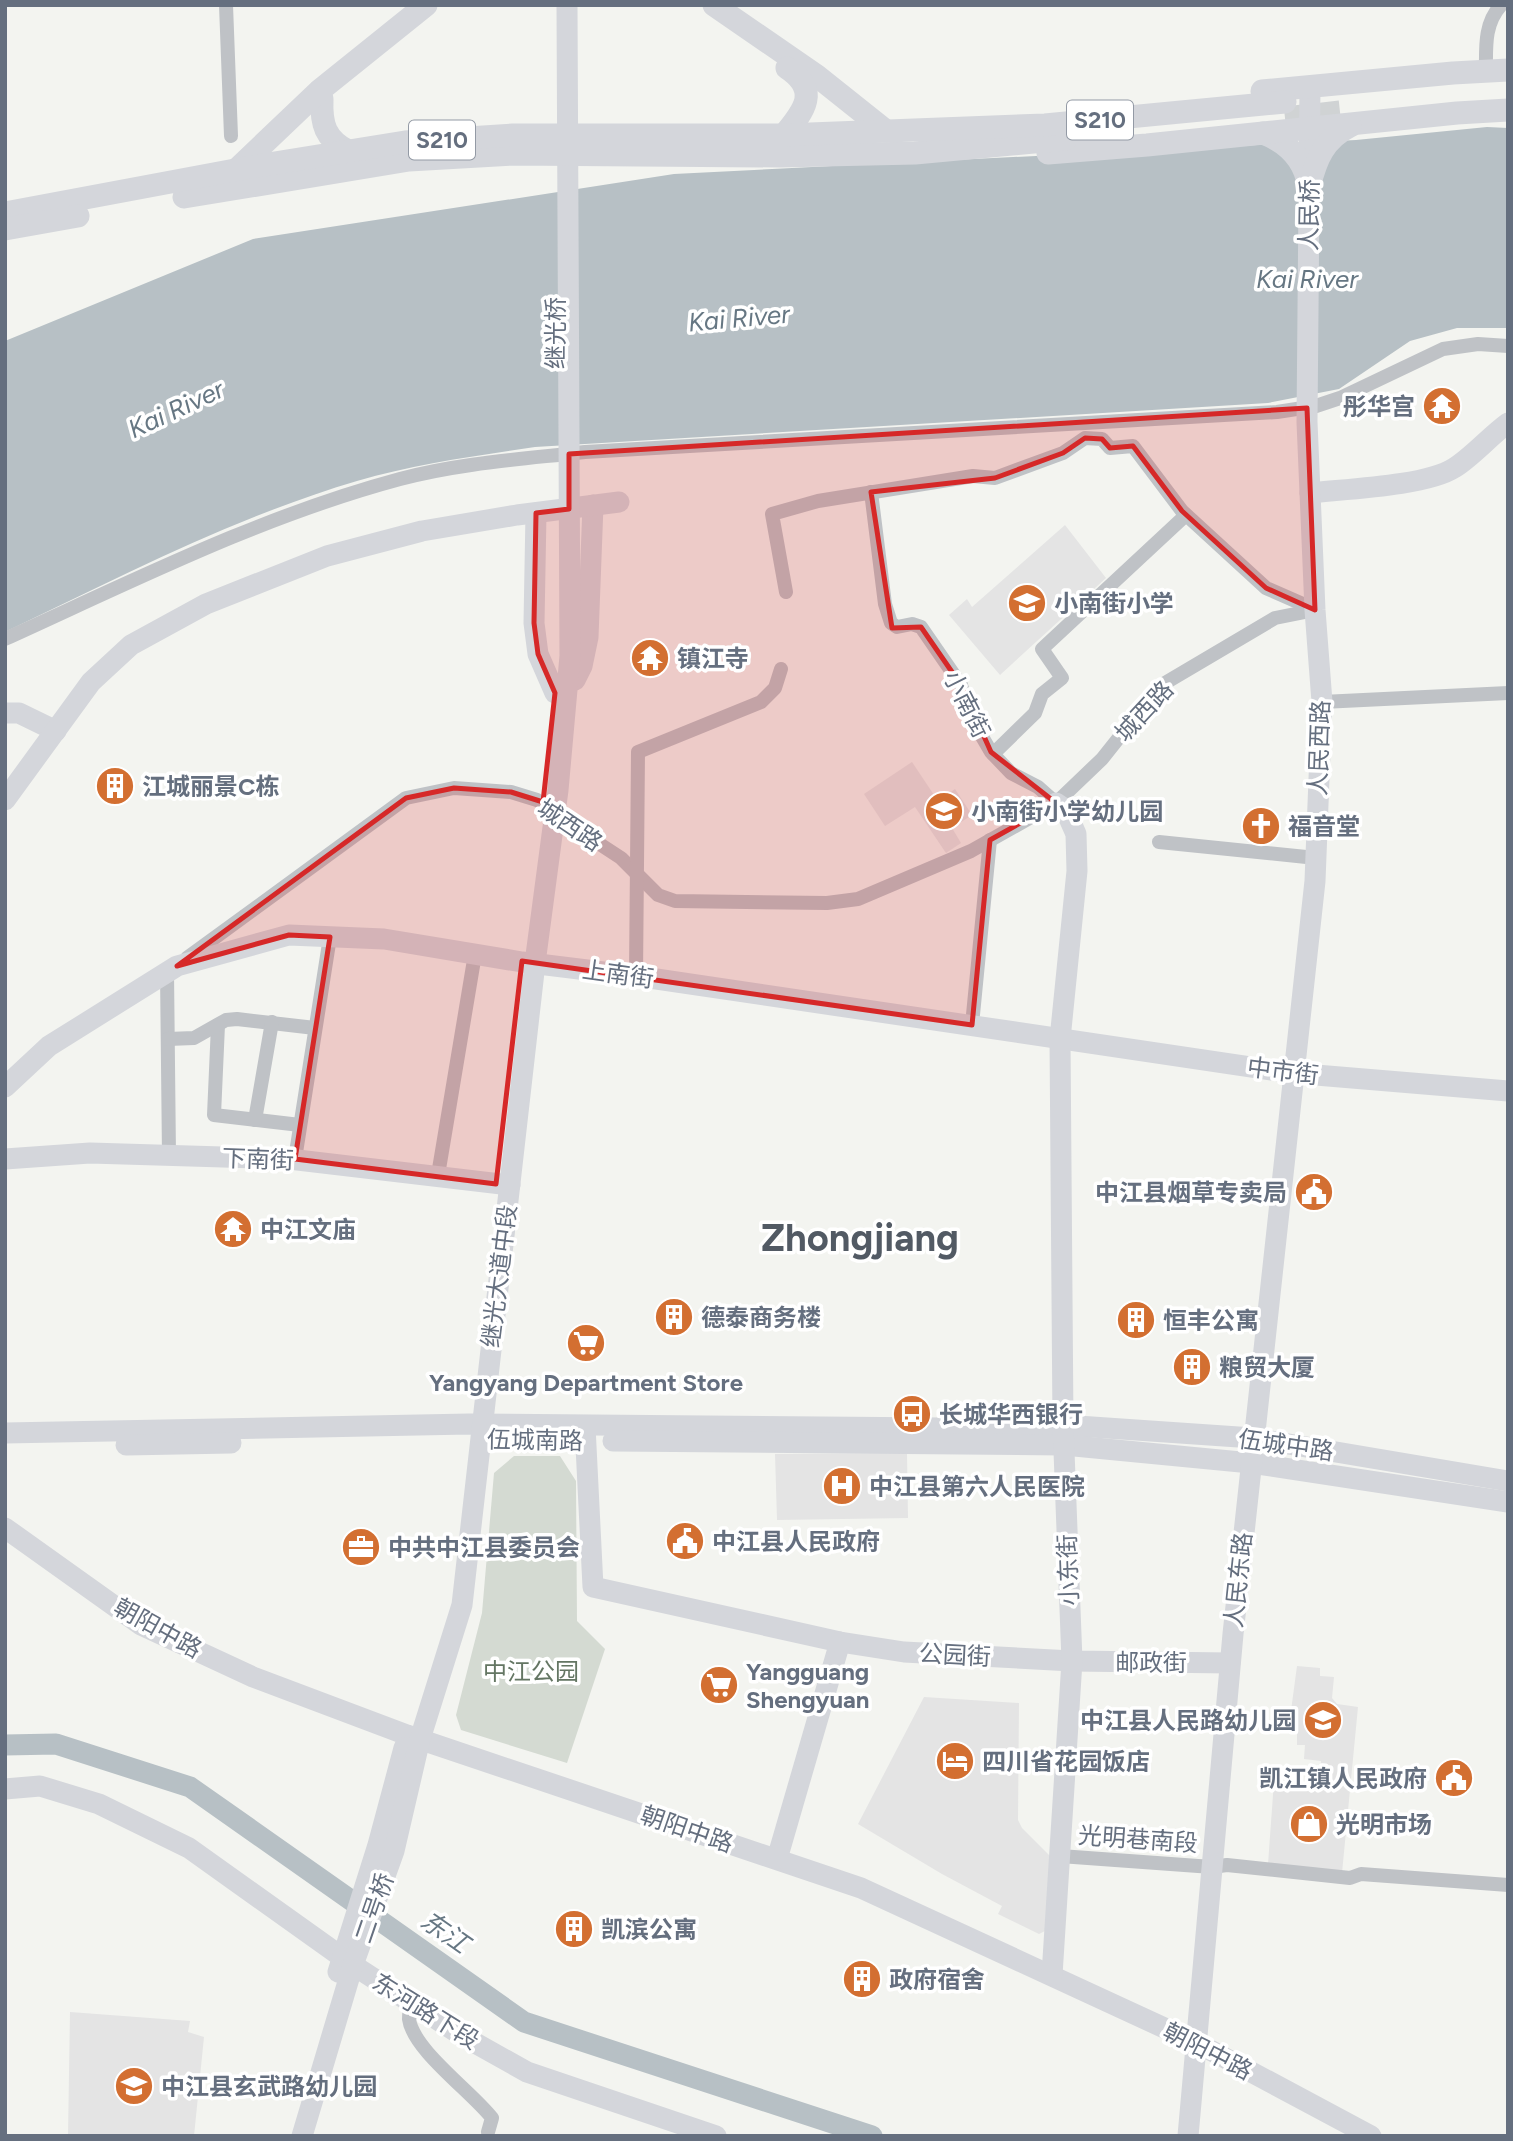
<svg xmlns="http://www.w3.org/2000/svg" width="1513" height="2141" viewBox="0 0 1513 2141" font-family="Figtree,'Noto Sans SC',sans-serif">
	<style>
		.built { fill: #e4e4e4 }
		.green { fill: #d4dad2 }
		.water { fill: #b7c0c5 }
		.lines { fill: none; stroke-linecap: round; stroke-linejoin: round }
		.river { stroke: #b7c0c5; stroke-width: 21 }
		.primary-tunnel { stroke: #d0d3d4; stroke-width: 23; stroke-dasharray: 23 11; stroke-linecap: butt }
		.street { stroke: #bfc2c6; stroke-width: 14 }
		.secondary { stroke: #d4d6db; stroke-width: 21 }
		.primary { stroke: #d4d6db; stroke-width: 23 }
		.marked { fill: #d62828; fill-opacity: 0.2; stroke: #d62828; stroke-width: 5; stroke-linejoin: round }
		.labels { text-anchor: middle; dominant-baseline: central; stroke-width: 7; stroke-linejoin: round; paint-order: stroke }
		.shield { fill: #fff; stroke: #939aa5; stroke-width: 2 }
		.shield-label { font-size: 23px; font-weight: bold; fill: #656f7f }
		.street-label { font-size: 24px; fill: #656f7f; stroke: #fff }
		.poi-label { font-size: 24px; font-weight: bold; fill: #656f7f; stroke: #fff; text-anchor: start }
		.park-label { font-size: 24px; fill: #647663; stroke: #fff }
		.water-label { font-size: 26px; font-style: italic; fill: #667783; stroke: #fff }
		.town-label { font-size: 38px; font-weight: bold; fill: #525a64; stroke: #fff }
	</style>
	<rect width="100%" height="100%" fill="#f3f4f0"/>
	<!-- built -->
	<g class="built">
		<path d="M1065,525L1106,578L1000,675L949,615L967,599L972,607Z"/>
		<path d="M912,762L938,801L955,789L972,815L952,828L961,843L946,853L915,807L885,826L864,794Z"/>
		<path d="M907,1453L908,1518L777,1520L775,1454Z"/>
		<path d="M1297,1666L1320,1668V1676L1334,1677L1332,1698L1337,1704L1358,1707L1342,1873L1268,1864L1274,1781L1319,1783L1321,1761L1304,1759L1305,1745H1297V1734L1288,1733Z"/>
		<path d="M924,1697L1019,1703L1018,1820L1022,1828L1050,1856L1047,1930L1039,1934L998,1914L1002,1906L942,1874L858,1824Z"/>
		<path d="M70,2012L190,2021L188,2032L204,2037L194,2136H68Z"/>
	</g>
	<!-- green -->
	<path class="green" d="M514,1456H560L576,1481L577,1621L605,1649L567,1763L461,1730L456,1715L482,1613L494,1473Z"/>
	<!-- water -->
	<path class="water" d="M1487,127L1508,128V328H1457L1410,341L1339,389L1268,403L535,447C475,456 415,464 357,481C235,517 120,577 5,632V341L253,239L674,174L1356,140Z"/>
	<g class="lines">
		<!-- river -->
		<path class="river" d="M5,1745L56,1744L190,1787L524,2022L872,2136"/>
		<!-- primary-tunnel -->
		<path class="primary-tunnel" d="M1285,118L1340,112"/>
		<!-- street -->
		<g class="street">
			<path d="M226,5L231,136"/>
			<path d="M1486,71C1486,47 1484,24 1501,5"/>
			<path d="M871,492L885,604L891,623L897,627L912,624L921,627L961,685L970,716L991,752L1011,773L1038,787L1056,803"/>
			<path d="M786,592L772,514L818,501L973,476L995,478L1063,453L1085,438L1102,439L1110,448L1133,446L1182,511L1266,588L1314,609"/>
			<path d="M5,639C135,580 262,516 400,479C460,463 524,459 585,452L1277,412L1316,406L1340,398L1443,349L1478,344L1508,346"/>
			<path d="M1322,702L1508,693"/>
			<path d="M993,754L1035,713L1042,694L1062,678L1042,649L1186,515"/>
			<path d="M1159,842L1316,858"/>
			<path d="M187,958L406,798L454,788L511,792L537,800L569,824L621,858L658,895L675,901L827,903L858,899L971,851L1056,803L1102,759L1160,686L1275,618L1315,610"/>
			<path d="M167,972L169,1156"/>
			<path d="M636,976L638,752L761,702L775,688L781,669"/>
			<path d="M218,1025L214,1115L300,1125"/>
			<path d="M972,1025L990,840"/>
			<path d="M168,1039L194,1038L226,1020L237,1019L315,1028"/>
			<path d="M255,1120L272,1022"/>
			<path d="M295,1159L330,937"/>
			<path d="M438,1175L475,954"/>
			<path d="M1060,1856L1212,1867L1227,1865L1350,1878L1361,1874L1508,1885"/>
			<path d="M411,2002C410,2007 409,2014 409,2019C413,2050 472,2092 492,2118L488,2132"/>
		</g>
		<!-- secondary -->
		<g class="secondary">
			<path d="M1310,493C1345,489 1426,486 1454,468C1471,458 1490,436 1508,423"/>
			<path d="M536,513L534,623L538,654L555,693"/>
			<path d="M575,680L582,666L588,637L593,505"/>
			<path d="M5,713H19L56,731"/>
			<path d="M5,800L91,682L131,645L206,604L327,556L422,531L517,515L619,502"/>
			<path d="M5,1087L49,1046L177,966L289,935L384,939L522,962L636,976L1292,1073L1508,1091"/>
			<path d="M5,1159L90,1153L289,1159L510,1185"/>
			<path d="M585,1426L593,1587L840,1642L904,1652L1072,1661L1230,1663"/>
			<path d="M5,1433L469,1424L942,1428L1063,1425L1253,1438L1508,1481"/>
			<path d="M613,1441L1064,1445L1251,1463L1508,1502"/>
			<path d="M126,1445L231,1443"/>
			<path d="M5,1528L141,1625L253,1677L407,1735L861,1888L1197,2043L1371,2136"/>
			<path d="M5,1789L40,1786L99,1804L189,1848L353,1965L461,2035L527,2072L716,2136"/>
			<path d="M777,1859L840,1642"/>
			<path d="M338,1972L378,1845L404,1748"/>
			<path d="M1052,1975L1072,1661L1063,1425L1060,1039L1077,871L1076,834L1065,809L1056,803"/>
			<path d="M302,2136L353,1965L394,1851L420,1739L462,1605L535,963L558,790L570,656L567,5"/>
			<path d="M1188,2136L1233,1634L1315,881L1322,702L1315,610L1307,422L1310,86"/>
		</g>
		<!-- primary -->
		<g class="primary">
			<path d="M714,5L817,76L886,131"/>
			<path d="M1262,91L1453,73L1508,70"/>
			<path d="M322,99C321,124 325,139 348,151"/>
			<path d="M1263,133C1289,143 1305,160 1309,187"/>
			<path d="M784,135C805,110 820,90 787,68"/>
			<path d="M1048,153L1147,145L1457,113L1508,110"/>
			<path d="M234,172L319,91L426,5"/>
			<path d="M1309,187C1316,159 1324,139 1350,126"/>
			<path d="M184,197L409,160L512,154L780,156L915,153L1066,139"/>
			<path d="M5,213L251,167L405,142L513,135H784L1045,125L1285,102"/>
			<path d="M5,229L78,216"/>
		</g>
	</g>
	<!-- marked area -->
	<path class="marked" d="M1307,408L1315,610L1266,588L1182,511L1133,446L1110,448L1102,439L1085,438L1063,453L995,478L871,492L892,628L921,627L961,685L991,752L1056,803L990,840L972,1025L522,961L496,1184L295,1159L330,937L289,935L177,966L406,798L454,788L511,792L543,802L555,693L538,654L534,623L536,513L569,509V454Z"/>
	<!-- icons -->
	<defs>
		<g id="temple-disc" transform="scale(2.0125)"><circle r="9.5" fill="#d36f31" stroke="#fff"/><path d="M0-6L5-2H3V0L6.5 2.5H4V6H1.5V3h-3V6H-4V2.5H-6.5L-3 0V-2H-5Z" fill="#fff"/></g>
		<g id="school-disc" transform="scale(2.0125)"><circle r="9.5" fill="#d36f31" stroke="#fff"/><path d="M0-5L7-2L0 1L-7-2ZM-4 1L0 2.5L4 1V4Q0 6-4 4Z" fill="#fff"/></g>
		<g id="building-disc" transform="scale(2.0125)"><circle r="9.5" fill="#d36f31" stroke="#fff"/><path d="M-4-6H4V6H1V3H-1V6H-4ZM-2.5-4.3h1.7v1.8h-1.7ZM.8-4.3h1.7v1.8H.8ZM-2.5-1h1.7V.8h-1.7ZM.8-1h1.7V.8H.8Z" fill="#fff"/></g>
		<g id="church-disc" transform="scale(2.0125)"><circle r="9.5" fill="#d36f31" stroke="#fff"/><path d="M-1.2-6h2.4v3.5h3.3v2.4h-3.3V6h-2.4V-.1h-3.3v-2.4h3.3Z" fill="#fff"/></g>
		<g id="civic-disc" transform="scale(2.0125)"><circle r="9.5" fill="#d36f31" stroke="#fff"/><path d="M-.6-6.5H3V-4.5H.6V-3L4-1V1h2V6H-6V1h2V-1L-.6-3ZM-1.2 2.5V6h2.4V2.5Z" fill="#fff"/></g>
		<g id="supermarket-disc" transform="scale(2.0125)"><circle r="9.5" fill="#d36f31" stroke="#fff"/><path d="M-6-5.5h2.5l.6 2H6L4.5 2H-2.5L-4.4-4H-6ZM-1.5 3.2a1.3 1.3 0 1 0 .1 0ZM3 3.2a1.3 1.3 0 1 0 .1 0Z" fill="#fff"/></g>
		<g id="bus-disc" transform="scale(2.0125)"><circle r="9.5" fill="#d36f31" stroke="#fff"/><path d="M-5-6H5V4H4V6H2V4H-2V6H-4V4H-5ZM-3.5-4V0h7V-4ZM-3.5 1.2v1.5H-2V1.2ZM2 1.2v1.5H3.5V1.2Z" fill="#fff"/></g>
		<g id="hospital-disc" transform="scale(2.0125)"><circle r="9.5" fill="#d36f31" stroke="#fff"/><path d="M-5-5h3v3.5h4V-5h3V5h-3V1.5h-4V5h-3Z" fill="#fff"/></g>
		<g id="office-disc" transform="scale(2.0125)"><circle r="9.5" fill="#d36f31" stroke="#fff"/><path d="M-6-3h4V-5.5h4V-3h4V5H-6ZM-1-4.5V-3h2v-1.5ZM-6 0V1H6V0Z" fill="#fff"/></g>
		<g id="hotel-disc" transform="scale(2.0125)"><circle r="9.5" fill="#d36f31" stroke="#fff"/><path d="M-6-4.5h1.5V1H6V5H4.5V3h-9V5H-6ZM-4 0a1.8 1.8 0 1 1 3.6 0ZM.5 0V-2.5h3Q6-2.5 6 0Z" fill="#fff"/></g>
		<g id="shop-disc" transform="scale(2.0125)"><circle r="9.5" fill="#d36f31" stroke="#fff"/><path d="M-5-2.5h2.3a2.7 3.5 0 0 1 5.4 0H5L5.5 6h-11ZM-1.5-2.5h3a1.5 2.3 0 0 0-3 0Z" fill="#fff"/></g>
	</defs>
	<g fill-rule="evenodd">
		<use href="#temple-disc" x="1442" y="406"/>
		<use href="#school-disc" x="1027" y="603"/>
		<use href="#temple-disc" x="650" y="658"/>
		<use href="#building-disc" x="115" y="786"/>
		<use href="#school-disc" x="944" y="811"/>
		<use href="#church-disc" x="1261" y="826"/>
		<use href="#civic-disc" x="1314" y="1192"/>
		<use href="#temple-disc" x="233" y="1229"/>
		<use href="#building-disc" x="674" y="1317"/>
		<use href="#building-disc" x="1136" y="1320"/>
		<use href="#supermarket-disc" x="586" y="1343"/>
		<use href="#building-disc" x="1192" y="1367"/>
		<use href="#bus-disc" x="912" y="1414"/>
		<use href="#hospital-disc" x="842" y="1486"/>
		<use href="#civic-disc" x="685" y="1541"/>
		<use href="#office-disc" x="361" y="1547"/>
		<use href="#supermarket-disc" x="719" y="1685"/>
		<use href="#school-disc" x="1323" y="1720"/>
		<use href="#hotel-disc" x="955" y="1761"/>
		<use href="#civic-disc" x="1454" y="1778"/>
		<use href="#shop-disc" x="1309" y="1824"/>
		<use href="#building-disc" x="574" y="1929"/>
		<use href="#building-disc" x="862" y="1979"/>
		<use href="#school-disc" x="134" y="2086"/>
	</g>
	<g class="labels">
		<!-- shield labels -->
		<g class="shield">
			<rect x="1067" y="100.5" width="66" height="39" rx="5"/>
			<rect x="409" y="120.5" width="66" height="39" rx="5"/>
		</g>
		<g class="shield-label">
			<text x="1100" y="120">S210</text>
			<text x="442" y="140">S210</text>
		</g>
		<!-- street labels -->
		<g class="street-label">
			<text transform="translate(1309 215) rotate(-89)">人民桥</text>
			<text transform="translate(555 333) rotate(-90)">继光桥</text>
			<text transform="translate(967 704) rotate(63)">小南街</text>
			<text transform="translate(1144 711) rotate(-47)">城西路</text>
			<text transform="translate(1319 748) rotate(-88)">人民西路</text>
			<text transform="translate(570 825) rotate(34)">城西路</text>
			<text transform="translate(618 974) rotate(8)">上南街</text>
			<text transform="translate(1283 1071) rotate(7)">中市街</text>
			<text transform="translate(258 1159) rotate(2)">下南街</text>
			<text transform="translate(499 1276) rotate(-83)">继光大道中段</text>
			<text transform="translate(535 1440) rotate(1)">伍城南路</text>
			<text transform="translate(1286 1445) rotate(8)">伍城中路</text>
			<text transform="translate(1068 1570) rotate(-92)">小东街</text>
			<text transform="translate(1238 1580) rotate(-84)">人民东路</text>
			<text transform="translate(158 1628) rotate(29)">朝阳中路</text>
			<text transform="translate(955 1655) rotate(3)">公园街</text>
			<text x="1151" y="1662">邮政街</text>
			<text transform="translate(687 1829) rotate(19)">朝阳中路</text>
			<text transform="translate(1138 1839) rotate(4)">光明巷南段</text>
			<text transform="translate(374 1908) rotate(-71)">二号桥</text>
			<text transform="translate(426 2011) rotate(32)">东河路下段</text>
			<text transform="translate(1208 2051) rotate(27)">朝阳中路</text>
		</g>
		<!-- poi labels -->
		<g class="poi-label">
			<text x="1415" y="406" text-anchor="end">彤华宫</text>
			<text x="1054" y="603">小南街小学</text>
			<text x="677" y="658">镇江寺</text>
			<text x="142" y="786">江城丽景C栋</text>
			<text x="971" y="811">小南街小学幼儿园</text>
			<text x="1288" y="826">福音堂</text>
			<text x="1287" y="1192" text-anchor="end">中江县烟草专卖局</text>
			<text x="260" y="1229">中江文庙</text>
			<text x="701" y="1317">德泰商务楼</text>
			<text x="1163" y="1320">恒丰公寓</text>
			<text x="1219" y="1367">粮贸大厦</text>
			<text x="586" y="1382" text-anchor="middle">Yangyang Department Store</text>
			<text x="939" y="1414">长城华西银行</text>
			<text x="869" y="1486">中江县第六人民医院</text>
			<text x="712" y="1541">中江县人民政府</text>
			<text x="388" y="1547">中共中江县委员会</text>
			<text x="746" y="1671">Yangguang<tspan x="746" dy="28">Shengyuan</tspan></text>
			<text x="1296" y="1720" text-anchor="end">中江县人民路幼儿园</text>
			<text x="982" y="1761">四川省花园饭店</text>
			<text x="1427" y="1778" text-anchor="end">凯江镇人民政府</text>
			<text x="1336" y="1824">光明市场</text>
			<text x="601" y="1929">凯滨公寓</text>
			<text x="889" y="1979">政府宿舍</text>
			<text x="161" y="2086">中江县玄武路幼儿园</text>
		</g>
		<!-- park labels -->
		<g class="park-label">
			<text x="531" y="1671">中江公园</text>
		</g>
		<!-- water labels -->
		<g class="water-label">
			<text x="1307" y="279">Kai River</text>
			<text transform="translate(739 318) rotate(-5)">Kai River</text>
			<text transform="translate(176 409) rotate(-25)">Kai River</text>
			<text transform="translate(445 1932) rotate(35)">东江</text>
		</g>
		<!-- town labels -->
		<g class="town-label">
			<text x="860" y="1238">Zhongjiang</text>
		</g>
	</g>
	<!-- border -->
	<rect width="1513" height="2141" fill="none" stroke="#656f7f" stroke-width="14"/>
</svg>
